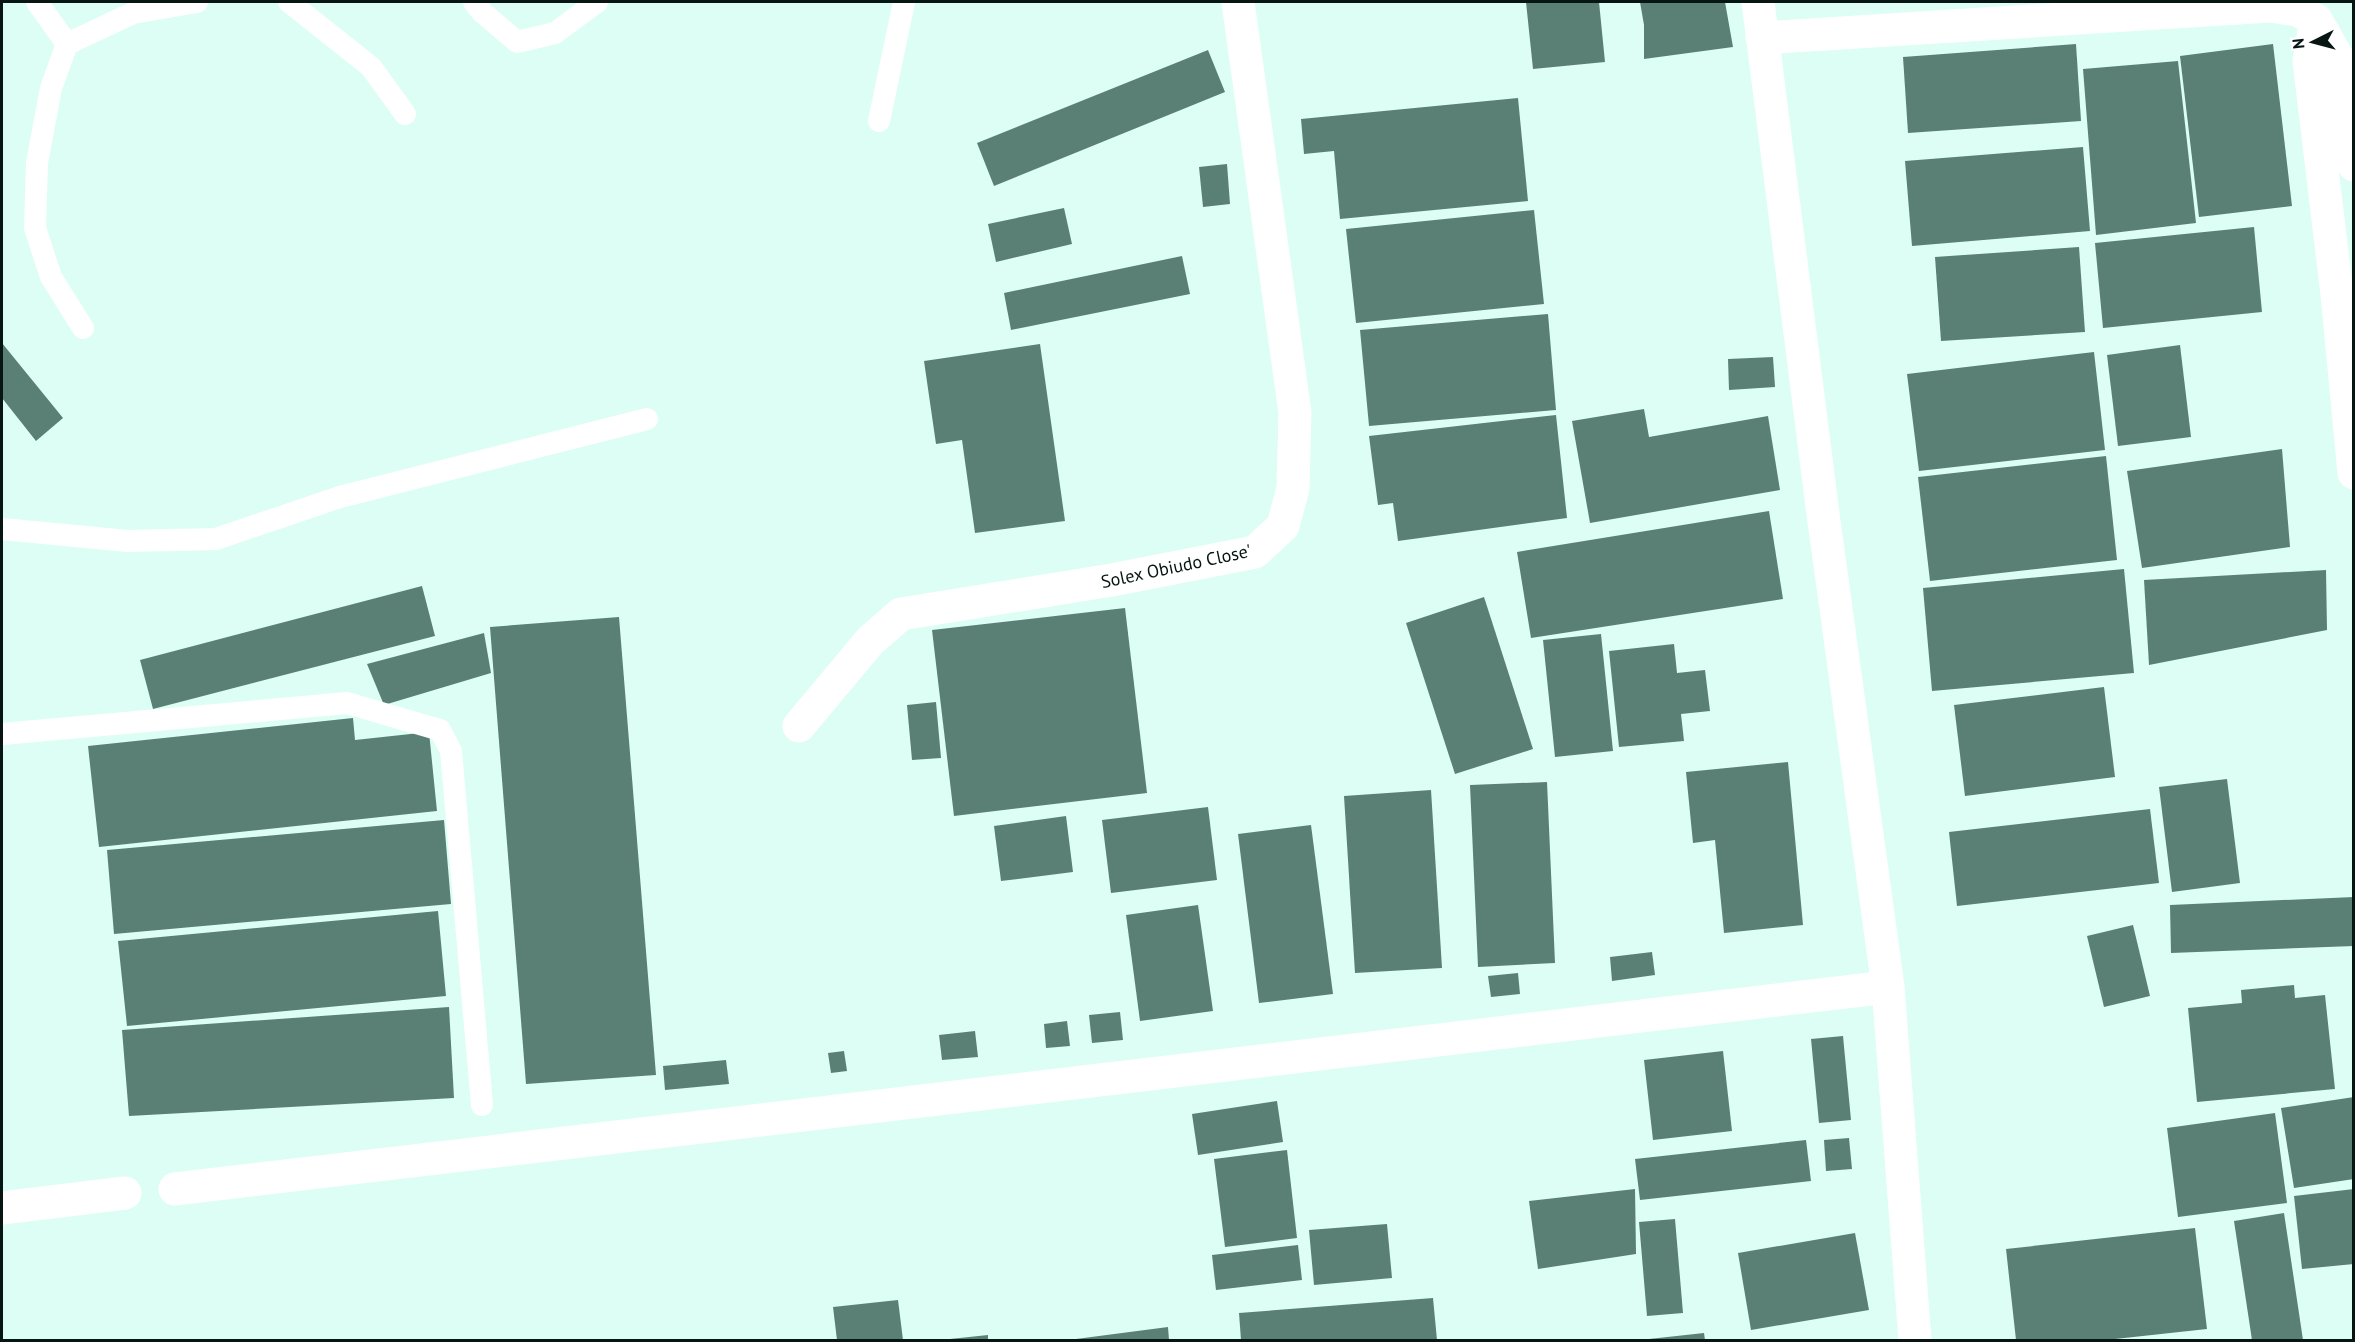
<svg xmlns="http://www.w3.org/2000/svg" width="2355" height="1342" viewBox="0 0 2355 1342" font-family="'PT Sans',sans-serif">
	<style>
		.building { fill: #5a8075 }
		.lines { fill: none; stroke-linecap: round; stroke-linejoin: round }
		.service { stroke: #fff; stroke-width: 22 }
		.minor { stroke: #fff; stroke-width: 33 }
		.labels { text-anchor: middle; dominant-baseline: central; stroke-width: 4.5; stroke-linejoin: round; paint-order: stroke }
		.street-label { font-size: 18px; fill: #071612; stroke: #fff }
	</style>
	<rect width="100%" height="100%" fill="#ddfef4"/>
	<!-- building -->
	<g class="building">
		<path d="M1526,2H1599L1605,62L1533,69Z"/>
		<path d="M1640,2H1725L1733,47L1644,59V25Z"/>
		<path d="M2076,44L2081,121L1908,133L1903,57Z"/>
		<path d="M2273,44L2292,206L2199,217L2180,56Z"/>
		<path d="M1208,50L1225,92L994,186L977,143Z"/>
		<path d="M2178,61L2196,223L2096,235L2083,69Z"/>
		<path d="M1518,98L1528,201L1340,219L1334,151L1304,154L1301,119Z"/>
		<path d="M2083,147L2090,231L1912,246L1905,161Z"/>
		<path d="M1227,164L1230,204L1203,207L1199,167Z"/>
		<path d="M1064,208L1072,244L996,262L988,224Z"/>
		<path d="M1534,210L1544,304L1356,323L1346,229Z"/>
		<path d="M2254,227L2262,312L2103,328L2095,243Z"/>
		<path d="M2079,247L2085,332L1941,341L1935,257Z"/>
		<path d="M1182,256L1190,294L1011,330L1004,293Z"/>
		<path d="M1548,314L1556,410L1369,426L1360,330Z"/>
		<path d="M2,343L63,418L36,441L2,398Z"/>
		<path d="M1040,344L1065,521L975,533L962,440L936,444L924,361Z"/>
		<path d="M2180,345L2191,437L2118,446L2107,355Z"/>
		<path d="M2094,352L2105,450L1919,471L1907,374Z"/>
		<path d="M1773,357L1775,387L1729,390L1728,359Z"/>
		<path d="M1644,409L1649,437L1768,416L1780,490L1590,523L1572,421Z"/>
		<path d="M1556,415L1567,518L1398,541L1393,503L1378,505L1369,436Z"/>
		<path d="M2282,449L2290,547L2142,568L2127,471Z"/>
		<path d="M2106,456L2117,560L1930,581L1918,477Z"/>
		<path d="M1769,511L1783,599L1531,638L1517,552Z"/>
		<path d="M2124,569L2134,673L1932,691L1923,588Z"/>
		<path d="M2326,570L2327,630L2149,665L2144,580Z"/>
		<path d="M422,586L435,636L153,709L140,660Z"/>
		<path d="M1484,597L1533,749L1455,774L1406,623Z"/>
		<path d="M1125,608L1147,793L954,816L932,630Z"/>
		<path d="M619,617L656,1075L526,1084L490,627Z"/>
		<path d="M484,633L491,673L384,705L367,664Z"/>
		<path d="M1601,634L1613,751L1555,757L1543,640Z"/>
		<path d="M1674,644L1677,673L1705,670L1710,711L1681,714L1684,741L1619,747L1609,651Z"/>
		<path d="M2104,687L2115,777L1965,796L1954,705Z"/>
		<path d="M936,702L941,758L912,760L907,705Z"/>
		<path d="M353,718L355,740L429,732L437,811L99,847L88,746Z"/>
		<path d="M1788,762L1803,925L1724,933L1715,840L1693,843L1686,772Z"/>
		<path d="M2227,779L2240,883L2172,892L2159,787Z"/>
		<path d="M1547,782L1555,963L1478,967L1470,785Z"/>
		<path d="M1431,790L1442,968L1355,973L1344,796Z"/>
		<path d="M1208,807L1217,880L1111,893L1102,820Z"/>
		<path d="M2150,809L2159,883L1957,906L1949,832Z"/>
		<path d="M1066,816L1073,872L1001,881L994,826Z"/>
		<path d="M444,820L451,904L114,934L107,850Z"/>
		<path d="M1311,825L1333,994L1259,1003L1238,834Z"/>
		<path d="M2354,897V946L2171,953L2170,905Z"/>
		<path d="M1198,905L1213,1011L1140,1021L1126,915Z"/>
		<path d="M438,911L446,996L127,1026L118,941Z"/>
		<path d="M2133,925L2150,996L2104,1007L2087,936Z"/>
		<path d="M1652,952L1655,975L1612,981L1610,957Z"/>
		<path d="M1518,973L1520,994L1491,997L1488,976Z"/>
		<path d="M2294,985L2295,998L2325,995L2335,1089L2197,1102L2188,1008L2242,1003L2241,990Z"/>
		<path d="M449,1007L454,1098L129,1116L122,1030Z"/>
		<path d="M1120,1012L1123,1040L1092,1043L1089,1015Z"/>
		<path d="M1067,1021L1070,1046L1046,1048L1044,1024Z"/>
		<path d="M975,1031L978,1057L942,1060L939,1035Z"/>
		<path d="M1843,1036L1851,1120L1819,1123L1811,1039Z"/>
		<path d="M844,1051L847,1071L831,1073L828,1053Z"/>
		<path d="M1723,1051L1732,1131L1653,1140L1644,1060Z"/>
		<path d="M726,1060L729,1084L665,1090L663,1066Z"/>
		<path d="M2354,1097V1179L2294,1188L2281,1108Z"/>
		<path d="M1277,1101L1283,1142L1198,1155L1192,1114Z"/>
		<path d="M2275,1113L2287,1203L2178,1217L2167,1128Z"/>
		<path d="M1849,1138L1852,1169L1826,1171L1824,1140Z"/>
		<path d="M1806,1140L1811,1181L1640,1200L1635,1159Z"/>
		<path d="M1287,1150L1297,1238L1225,1247L1214,1159Z"/>
		<path d="M1635,1189L1636,1254L1538,1269L1529,1201Z"/>
		<path d="M2354,1189V1264L2302,1269L2294,1196Z"/>
		<path d="M2284,1213L2303,1340H2252L2234,1221Z"/>
		<path d="M1675,1219L1683,1313L1647,1316L1639,1222Z"/>
		<path d="M1387,1224L1392,1278L1314,1285L1309,1230Z"/>
		<path d="M2195,1228L2207,1329L2106,1340H2016L2006,1249Z"/>
		<path d="M1855,1233L1869,1310L1751,1330L1738,1253Z"/>
		<path d="M1298,1245L1302,1280L1216,1290L1212,1255Z"/>
		<path d="M1433,1298L1437,1340H1241L1239,1313Z"/>
		<path d="M898,1300L903,1340H837L833,1307Z"/>
		<path d="M1168,1327L1169,1340H1076V1339Z"/>
		<path d="M1704,1333L1705,1340H1649V1339Z"/>
		<path d="M988,1335V1340H950V1339Z"/>
	</g>
	<g class="lines">
		<!-- service -->
		<g class="service">
			<path d="M37,2L67,44"/>
			<path d="M289,2L371,67L405,114"/>
			<path d="M474,2L482,12L517,42L555,33L597,2"/>
			<path d="M879,121L904,2"/>
			<path d="M83,328L51,277L35,228L37,163L51,88L67,44L133,13L197,2"/>
			<path d="M2,529L128,541L216,539L340,497L647,419"/>
			<path d="M2,734L347,703L440,730L451,751L482,1105"/>
		</g>
		<!-- minor -->
		<g class="minor">
			<path d="M1758,2L1823,514L1888,987L1915,1340"/>
			<path d="M2316,20L2309,61L2337,294L2354,473"/>
			<path d="M1762,38L2270,6L2297,10L2316,20L2340,62L2354,165"/>
			<path d="M799,726L870,641L901,614L1112,580L1255,552L1283,526L1293,488L1295,413L1238,2"/>
			<path d="M175,1189L1888,987"/>
			<path d="M2,1208L125,1193"/>
		</g>
	</g>
	<g class="labels">
		<!-- street labels -->
		<g class="street-label">
			<text transform="translate(1176 566) rotate(-12)">Solex Obiudo Close'</text>
		</g>
	</g>
	<!-- border -->
	<rect width="2355" height="1342" fill="none" stroke="#071612" stroke-width="6"/>
	<!-- north arrow -->
	<g transform="translate(2313 42) rotate(264)" stroke="#ffffff" stroke-width="4.5" paint-order="stroke">
	<path d="M0-4.5L10 22L0 15L-10 22Z" fill="#071612"/>
	<text y="-9" font-size="16" font-weight="bold" text-anchor="middle" fill="#071612">N</text>
	</g>
</svg>
